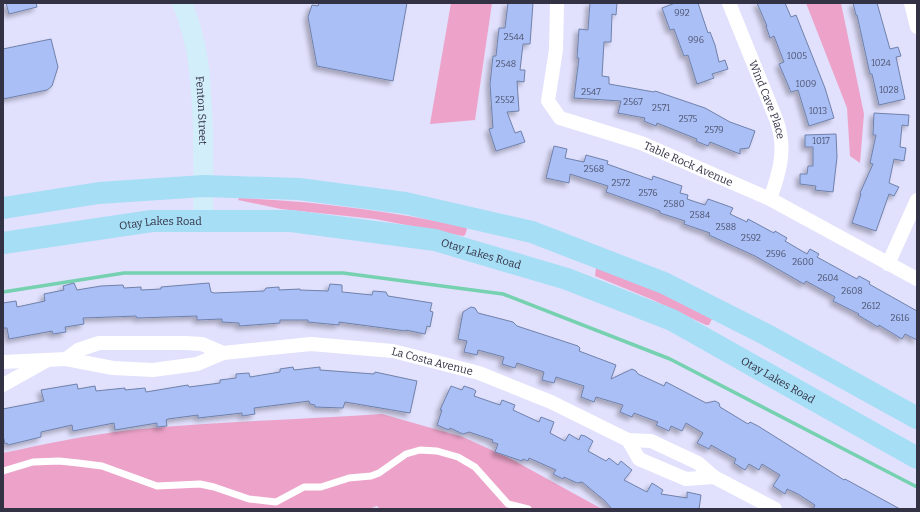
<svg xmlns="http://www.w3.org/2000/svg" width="920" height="512" viewBox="0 0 920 512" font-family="Bitter,serif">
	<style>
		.green { fill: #eda3c9 }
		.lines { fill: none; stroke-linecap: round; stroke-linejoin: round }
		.stream { stroke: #75d1af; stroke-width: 3.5 }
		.building { fill: #a9bff6; stroke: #7081aa; filter: url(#shadow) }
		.lane { stroke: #fff; stroke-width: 7 }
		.street { stroke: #fff; stroke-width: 14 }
		.secondary { stroke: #d2eefa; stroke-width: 20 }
		.primary { stroke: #a6def5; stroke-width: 22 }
		.labels { text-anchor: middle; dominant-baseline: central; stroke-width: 3; stroke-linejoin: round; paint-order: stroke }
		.number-label { font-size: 9px; fill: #505571 }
		.street-label { font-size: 11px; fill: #333245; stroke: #e1e0fd }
	</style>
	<defs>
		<filter id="shadow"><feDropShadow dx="-3.5" dy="3.5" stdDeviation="2" flood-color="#0004"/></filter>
	</defs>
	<rect width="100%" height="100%" fill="#e1e0fd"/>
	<!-- green -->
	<g class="green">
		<path d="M451,3H492L475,120L430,124Z"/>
		<path d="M806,3H841L864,114L860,163L850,156L847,108Z"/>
		<path d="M239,198C316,201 389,211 466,227L467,229L465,235L463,236L375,219L281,209L238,200Z"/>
		<path d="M596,268L656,290L712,319L709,325H706L653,300L595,276Z"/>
		<path d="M382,414L463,437L513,460L602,509H380L377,506L369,509H3V453C45,444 88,435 131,430C215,421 299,420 382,414Z"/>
	</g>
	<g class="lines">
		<!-- stream -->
		<path class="stream" d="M3,292L124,273H343L503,294L670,359L917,487"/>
	</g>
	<!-- building -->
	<g class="building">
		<path d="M6,3H36L37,7L9,14Z"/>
		<path d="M319,3H407L393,81L317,66L308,17L312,5L318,6Z"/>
		<path d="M508,3H533L530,44H523L520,70H525L524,82L517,81L519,111L507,112L515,133L521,131L525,142L496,151L489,129L493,128L490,84L493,56H496L499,28H505Z"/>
		<path d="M590,3H617L616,15L612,14L611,42H604L602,76L609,77V84L654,92L655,91L705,108L730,122L755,131L749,148L740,149V154L710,142L708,146L696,141L697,139L657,123L656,126L644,121L645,118L618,113L621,101L574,98L579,58H577L579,29L588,30Z"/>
		<path d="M675,3H698L708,33L710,32L715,45L719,62L725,60L728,69L712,74L714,78L697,84L688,55L684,56L674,29L670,30L662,8Z"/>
		<path d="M757,3H785L791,17L796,15L825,88L834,118L809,126L798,90L791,92L779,64L784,62L774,36L770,38L766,26H767Z"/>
		<path d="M853,3H877L890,49L898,47L901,56L896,57L905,99L879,105L872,74H870L857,15H856Z"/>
		<path d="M51,39L58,67L52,86L47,90L3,99V49Z"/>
		<path d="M874,113L909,115L908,126L902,125L900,147L906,148L904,161L894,159L889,183L899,187L894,196L889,194L876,231L852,223L861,194L860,193L873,164L870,163L876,135H873Z"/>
		<path d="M836,134L837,157L833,192L815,190L816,186L800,184V174H807L808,166H813V147H805V135Z"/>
		<path d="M554,146L567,149L565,158L584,162L586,155L608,161L607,164L652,180L653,176L682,186L680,193L688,195L687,199L705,205L708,199L725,205L733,208L730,214L747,222L748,219L774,233L775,231L787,238L785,241L807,254L810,249L819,254L817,257L857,279L859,276L870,282L869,284L917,311V340L905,334L902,339L879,325L878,327L858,315L859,314L833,301L835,297L806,281L804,284L755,256L709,235L710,233L684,224L685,221L660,213V211L606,192L608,186L570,174L569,183L546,178Z"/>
		<path d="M74,283L77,290L101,286L123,285L124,288L141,287V290L161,289V287L209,283L211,292L214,293L264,291L266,288L279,287V290L300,289V290L328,291L330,284L342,285V292L372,295L373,291L386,292L388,296L432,303L430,311L433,312L430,327L427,326L425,334L406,330V331L339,322V325L308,322V320H280V323L239,326V323L222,322V319L197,320V316L137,318L136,316L83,318L84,324L65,327L66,332L53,334L52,331L9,339L7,328H3V303L16,301L17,307L45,301L44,294L64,290L63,286Z"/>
		<path d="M471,307L475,308L478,313L513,322L517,326L578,346L580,348L579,351L616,365L611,379L632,369L636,371L638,374L664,386L666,382L668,383L706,403L715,401L719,403L720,407L748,424L750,422L758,426L844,480L845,479L900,509H813L815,505L798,494L787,489L785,494L773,486L780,475L762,464L759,470L749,464L745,470L734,463L736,459L711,445L709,449L697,443L703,433L686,423L682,431L671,426L669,431L656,425L658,422L634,413L632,417L620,412L623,405L596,397L594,402L581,397L584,386L581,385L556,377L554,383L542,380L544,372L517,363L515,368L502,364L504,357L478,350L477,355L464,352L467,341L458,339L463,312Z"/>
		<path d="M293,367L294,370L320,367V370L374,374L375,372L417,381L410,413L345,402L343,408L315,407V405L310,404L309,401L254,408L255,414L242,416V413L198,418V415L168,419L166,420L167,426L157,427V423L115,430L114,423L73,431L72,425L41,432V437L8,445L7,443L5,444L3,435V409L44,401L41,390L77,384L78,389L95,386L96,391L125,388V390L145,388L146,392L188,385L189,387L220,383V380L236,378V374L249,373L250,377L280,372V369Z"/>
		<path d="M451,386L462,390L464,386L473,389L476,391L474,396L500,405L502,400L515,405L513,410L539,422L541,417L554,422L550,433L565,441L569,434L579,440L581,435L585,436L593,441L588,451L606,461L609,458L618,465L621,461L632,470L624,480L647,492L652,483L663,490L661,494L687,498V492L701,495L699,509H612L604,500L582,482L577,483L564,477L563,479L553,474L556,470L529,458L528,461L523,459L522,461L495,452L498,444L492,442L493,440L469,432L463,434L450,428L449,430L437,425L442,410H440Z"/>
	</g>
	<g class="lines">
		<!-- lane -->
		<path class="lane" d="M3,471L33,462L59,461L78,463L102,466L157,486L200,484L214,487L249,499L276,502L304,487H321L349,478L371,476L379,473L406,454L420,450L437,451L458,457L475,467L508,504L528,509"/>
		<!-- street -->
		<g class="street">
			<path id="s1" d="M557,3L556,50L548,101L560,118L641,143L770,199L917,279"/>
			<path id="s2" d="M729,3L776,119C787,148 780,171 770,199"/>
			<path d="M911,3L917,27"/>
			<path d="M888,264L917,200"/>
			<path d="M66,359L78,350L99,343H185L202,344L223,353"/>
			<path id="s3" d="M3,362L66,359L113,368L153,370L197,364L223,353L311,344L393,351L479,373L551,402L628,440L651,441L698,463L714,477L775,509"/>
			<path d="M3,385L46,361"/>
			<path d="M628,440L639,459L686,479L714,477"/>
		</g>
		<!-- secondary -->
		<path class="secondary" id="s4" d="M182,3C200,46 201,83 203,129C203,160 204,191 203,221"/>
		<!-- primary -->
		<g class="primary">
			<path d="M3,208L99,193L204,186L299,189L405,203L532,232L664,283L765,334L917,418"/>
			<path id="s5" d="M3,243L152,221H291L435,240L567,279L672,320L917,458"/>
		</g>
	</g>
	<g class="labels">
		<!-- number labels -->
		<g class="number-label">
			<text x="682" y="13">992</text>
			<text x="514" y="37">2544</text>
			<text x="696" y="40">996</text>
			<text x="797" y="56">1005</text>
			<text x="881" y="63">1024</text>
			<text x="506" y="64">2548</text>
			<text x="806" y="84">1009</text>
			<text x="889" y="90">1028</text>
			<text x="591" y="92">2547</text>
			<text x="505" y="100">2552</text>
			<text x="633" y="102">2567</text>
			<text x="661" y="108">2571</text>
			<text x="818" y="111">1013</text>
			<text x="688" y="119">2575</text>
			<text x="714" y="130">2579</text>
			<text x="821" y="141">1017</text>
			<text x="594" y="169">2568</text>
			<text x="621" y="183">2572</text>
			<text x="648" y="193">2576</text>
			<text x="674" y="204">2580</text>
			<text x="700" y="215">2584</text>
			<text x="726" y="227">2588</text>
			<text x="751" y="238">2592</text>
			<text x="776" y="254">2596</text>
			<text x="803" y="262">2600</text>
			<text x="828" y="278">2604</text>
			<text x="852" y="291">2608</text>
			<text x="871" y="306">2612</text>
			<text x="900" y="318">2616</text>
		</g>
		<!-- street labels -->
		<g class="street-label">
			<text stroke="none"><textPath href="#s2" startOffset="104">Wind Cave Place</textPath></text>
			<text stroke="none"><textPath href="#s4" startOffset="110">Fenton Street</textPath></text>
			<text stroke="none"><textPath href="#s1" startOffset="256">Table Rock Avenue</textPath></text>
			<text stroke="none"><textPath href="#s5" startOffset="159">Otay Lakes Road</textPath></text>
			<text stroke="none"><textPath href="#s5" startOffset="483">Otay Lakes Road</textPath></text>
			<text stroke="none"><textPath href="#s3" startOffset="435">La Costa Avenue</textPath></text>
			<text stroke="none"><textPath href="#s5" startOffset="807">Otay Lakes Road</textPath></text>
		</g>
	</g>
	<!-- border -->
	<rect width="920" height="512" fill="none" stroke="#333245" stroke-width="8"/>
</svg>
